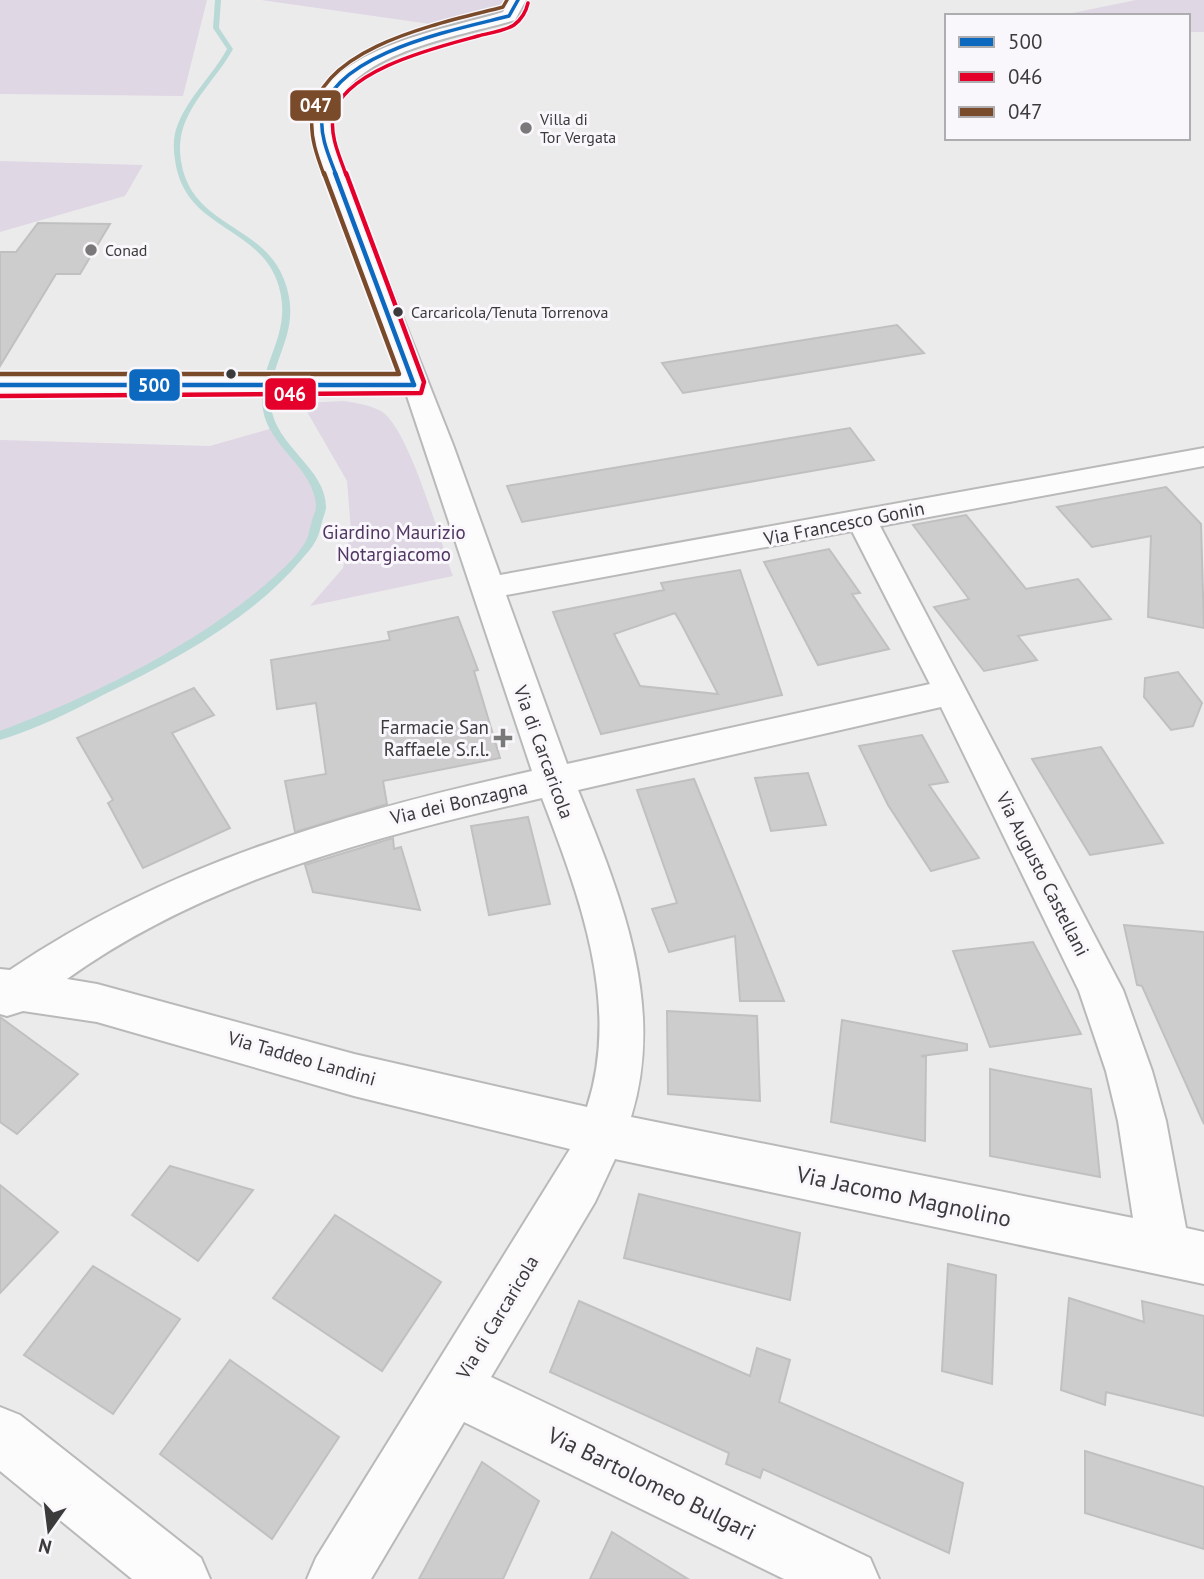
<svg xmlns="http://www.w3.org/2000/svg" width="1204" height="1579" viewBox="0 0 1204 1579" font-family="'PT Sans',sans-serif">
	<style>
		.green { fill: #dfd7e4 }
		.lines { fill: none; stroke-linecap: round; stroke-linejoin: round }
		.stream { fill: #b9d9d6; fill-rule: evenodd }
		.building { fill: #cecdce; stroke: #c0c0c1; stroke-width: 2; fill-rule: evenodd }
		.minor-casing { stroke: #bab9ba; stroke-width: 4 }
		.minor { fill: #fcfcfc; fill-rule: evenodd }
		.bus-1-far1-casing { stroke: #f9f7fb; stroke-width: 6 }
		.bus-1-casing { stroke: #f9f7fb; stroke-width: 8 }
		.bus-2-far1-casing { stroke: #f9f7fb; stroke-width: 6 }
		.bus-2-casing { stroke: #f9f7fb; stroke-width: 8 }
		.bus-3-far1-casing { stroke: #f9f7fb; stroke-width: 6 }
		.bus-3-casing { stroke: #f9f7fb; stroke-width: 8 }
		.bus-1-far1 { stroke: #0c69bf; stroke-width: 3.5 }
		.bus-1 { stroke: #0c69bf; stroke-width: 4.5 }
		.bus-2-far1 { stroke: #e4002b; stroke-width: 3.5 }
		.bus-2 { stroke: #e4002b; stroke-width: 4.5 }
		.bus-3-far1 { stroke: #7a4b2a; stroke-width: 3.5 }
		.bus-3 { stroke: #7a4b2a; stroke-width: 4.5 }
		.poi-dot { fill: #7a797a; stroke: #f9f7fb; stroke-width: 2.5 }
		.bus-dot { fill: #3c3b3c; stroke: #f9f7fb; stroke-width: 2.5 }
		.labels { text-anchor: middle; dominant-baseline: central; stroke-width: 6; stroke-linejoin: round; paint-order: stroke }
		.far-poi-label { font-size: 16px; fill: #3c3b3c; stroke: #f9f7fb; text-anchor: start }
		.far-bus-label { font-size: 16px; fill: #3c3b3c; stroke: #f9f7fb; text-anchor: start }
		.street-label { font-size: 19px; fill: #3c3b3c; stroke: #f9f7fb }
		.park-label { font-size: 19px; fill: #503662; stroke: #f9f7fb }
		.poi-label { font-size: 19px; fill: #3c3b3c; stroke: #f9f7fb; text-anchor: end }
		.near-street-label { font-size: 23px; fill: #3c3b3c; stroke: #f9f7fb }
		.line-badge { stroke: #f9f7fb; stroke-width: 2.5 }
		.badge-label { font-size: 19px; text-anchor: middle; font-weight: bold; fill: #fff }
	</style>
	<rect width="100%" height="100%" fill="#ecebec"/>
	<!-- green -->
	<g class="green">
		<path d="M0,0H207L183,96L0,94Z"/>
		<path d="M261,0H508L510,2L501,13L437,25Z"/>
		<path d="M1136,0H1204V32H1188V16H1058Z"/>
		<path d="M0,161L143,165L125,196L0,232Z"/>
		<path d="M344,401C356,403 370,405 381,411C409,428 440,541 453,576L310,606L343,568L351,531L347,481L302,403Z"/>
		<path d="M273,428C287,450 315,472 320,499C323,518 316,538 304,554C290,574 268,589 249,603C174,658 88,705 0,736V440L210,446Z"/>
	</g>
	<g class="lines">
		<!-- stream -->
		<path class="stream" d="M215,0H221L219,28L233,49C219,75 195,96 184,125C180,136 179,149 181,161C191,226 261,224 283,277C306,333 267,357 271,406C275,446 326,468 326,507C326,512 323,517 322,522C320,529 319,536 315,542C312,548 306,554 302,559C252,619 176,659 107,693C72,711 37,729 0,740V731C91,696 183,652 259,590C274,577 296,559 306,541C309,535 310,527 312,520C314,515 316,510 316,505C313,467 269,447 263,410C255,361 299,333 275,276C252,225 184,227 175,160C173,148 173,135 178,124C189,96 213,75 227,49L213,28Z"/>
	</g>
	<!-- building -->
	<g class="building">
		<path d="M38,223L110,224L80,274H56L0,366V252H16Z"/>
		<path d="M897,325L924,353L683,393L662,363Z"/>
		<path d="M850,428L874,460L522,522L507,486Z"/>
		<path d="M1166,487L1201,524L1204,628L1148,617L1151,536L1092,547L1057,507Z"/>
		<path d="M966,515L1026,589L1078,579L1111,619L1018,636L1037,660L984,671L934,607L969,599L913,525Z"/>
		<path d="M829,549L860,593L852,594L889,649L818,665L764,562Z"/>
		<path d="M740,570L782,695L601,734L553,612L664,590L661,583ZM675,613L682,625L718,694L640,686L614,634Z"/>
		<path d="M458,617L478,670L474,671L500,758L383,781L387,804L295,832L285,781L326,774L316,703L277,709L271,660L390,640L388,632Z"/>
		<path d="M1178,672L1202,703L1193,726L1171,730L1144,697L1145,678Z"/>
		<path d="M194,688L214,715L172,733L230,828L143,868L108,803L113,800L77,738Z"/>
		<path d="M922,735L948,782L929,785L979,858L931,871L888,805L859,746Z"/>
		<path d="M1101,747L1163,843L1090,855L1032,759Z"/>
		<path d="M808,773L826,825L771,831L755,778Z"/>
		<path d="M694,779L738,887L784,1001H740L735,936L669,952L652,909L677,903L637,790Z"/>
		<path d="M528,817L550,904L489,915L471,826Z"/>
		<path d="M393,838L394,849L401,847L420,910L313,892L305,865Z"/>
		<path d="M1124,925L1204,932V1124L1142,986L1137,985Z"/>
		<path d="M1033,942L1081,1034L990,1047L953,951Z"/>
		<path d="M667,1011L757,1016L760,1101L668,1094Z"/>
		<path d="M0,1017L78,1074L17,1134L0,1122Z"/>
		<path d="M842,1020L967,1044V1050L921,1056L926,1057L925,1141L831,1122Z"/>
		<path d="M990,1069L1091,1089L1100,1177L990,1156Z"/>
		<path d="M170,1166L253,1190L198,1261L132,1215Z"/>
		<path d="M0,1185L58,1232L0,1293Z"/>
		<path d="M639,1194L800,1233L790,1300L624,1258Z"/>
		<path d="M335,1215L441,1282L382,1371L273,1298Z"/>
		<path d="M948,1264L996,1275L992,1384L942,1371Z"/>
		<path d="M93,1266L180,1319L113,1414L24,1355Z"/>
		<path d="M1069,1298L1144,1322L1142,1301L1204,1316V1416L1106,1392L1105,1405L1061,1390Z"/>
		<path d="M579,1301L750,1376L757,1348L790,1360L779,1402L963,1483L949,1553L763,1469L760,1478L726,1464L729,1453L550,1372Z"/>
		<path d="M230,1360L339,1437L272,1539L160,1454Z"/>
		<path d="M1085,1451L1204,1487V1549L1085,1513Z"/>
		<path d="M482,1462L539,1501L503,1579H419Z"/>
		<path d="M612,1532L688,1579H590Z"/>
	</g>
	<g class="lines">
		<!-- minor casing -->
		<g class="minor-casing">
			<g id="minor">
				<path d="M510,0H526L515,20C452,39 303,58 338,154L453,445L500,575L1204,448V466L880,526L1123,990L1152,1071L1166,1121L1186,1228L1204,1232V1284L615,1159L595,1202L491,1377L870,1558L879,1579H784L464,1422L371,1579H307L316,1558L570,1149L354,1096L97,1022L23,1011L7,1016L0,1014V969L10,970C170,862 345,813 532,771L406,393H0V377H400L317,154C283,54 438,32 503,12ZM852,531L930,684L567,764L506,595ZM941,707L1079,991L1106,1071L1118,1121L1133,1218L631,1117C666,1004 620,894 578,790ZM542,798C579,895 621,1004 587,1107L354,1054L97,984L67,979C207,879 377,836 542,798Z"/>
				<path d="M0,1407L20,1415L201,1558L210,1579H132L0,1471Z"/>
			</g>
		</g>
		<!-- minor -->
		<use href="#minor" class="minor"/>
		<!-- bus-1-far1 casing -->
		<g class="bus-1-far1-casing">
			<path id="bus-1-far1" d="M336,175C329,156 320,137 322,117C329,53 459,29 509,16L518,0"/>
		</g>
		<!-- bus-1 casing -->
		<g class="bus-1-casing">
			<g id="bus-1">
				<path d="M335,173L414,385"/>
				<path d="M0,385H414"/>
			</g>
		</g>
		<!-- bus-2-far1 casing -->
		<g class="bus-2-far1-casing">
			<path id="bus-2-far1" d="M346,175C340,157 330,137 333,117C341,70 438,47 478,36C489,33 505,31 514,25C522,19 526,12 528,3"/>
		</g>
		<!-- bus-2 casing -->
		<g class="bus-2-casing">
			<path id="bus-2" d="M0,396L421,393L424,382L346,173"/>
		</g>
		<!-- bus-3-far1 casing -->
		<g class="bus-3-far1-casing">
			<path id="bus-3-far1" d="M324,175C317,156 310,137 312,117C320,45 447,22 503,7L507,0"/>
		</g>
		<!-- bus-3 casing -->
		<g class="bus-3-casing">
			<path id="bus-3" d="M0,374H399L324,173"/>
		</g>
		<!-- bus-1-far1 -->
		<use href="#bus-1-far1" class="bus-1-far1"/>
		<!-- bus-1 -->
		<use href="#bus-1" class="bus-1"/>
		<!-- bus-2-far1 -->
		<use href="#bus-2-far1" class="bus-2-far1"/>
		<!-- bus-2 -->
		<use href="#bus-2" class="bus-2"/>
		<!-- bus-3-far1 -->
		<use href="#bus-3-far1" class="bus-3-far1"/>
		<!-- bus-3 -->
		<use href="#bus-3" class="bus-3"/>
	</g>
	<!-- markers -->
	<g class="poi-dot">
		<circle cx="526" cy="128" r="7"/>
		<circle cx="91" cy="250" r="7"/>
		<path d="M499.5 727.5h7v7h7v7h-7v7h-7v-7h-7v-7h7z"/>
	</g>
	<g class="bus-dot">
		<circle cx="398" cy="312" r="6"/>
		<circle cx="231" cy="374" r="6"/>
	</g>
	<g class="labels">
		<!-- far-poi labels -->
		<g class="far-poi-label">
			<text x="540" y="119">Villa di<tspan x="540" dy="18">Tor Vergata</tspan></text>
			<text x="105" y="250">Conad</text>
		</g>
		<!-- far-bus labels -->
		<g class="far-bus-label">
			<text x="411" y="312">Carcaricola/Tenuta Torrenova</text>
		</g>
		<!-- street labels -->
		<g class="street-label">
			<text transform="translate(844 523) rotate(-11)">Via Francesco Gonin</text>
			<text transform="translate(544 752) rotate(70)">Via di Carcaricola</text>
			<text transform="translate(459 802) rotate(-13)">Via dei Bonzagna</text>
			<text transform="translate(1043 874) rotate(63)">Via Augusto Castellani</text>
			<text transform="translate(302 1058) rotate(16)">Via Taddeo Landini</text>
			<text transform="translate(497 1317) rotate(-59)">Via di Carcaricola</text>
		</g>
		<!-- park labels -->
		<g class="park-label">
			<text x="394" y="532">Giardino Maurizio<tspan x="394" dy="22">Notargiacomo</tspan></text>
		</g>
		<!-- poi labels -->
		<g class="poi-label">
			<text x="489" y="727">Farmacie San<tspan x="489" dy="22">Raffaele S.r.l.</tspan></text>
		</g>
		<!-- near-street labels -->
		<g class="near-street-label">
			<text transform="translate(904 1196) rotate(12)">Via Jacomo Magnolino</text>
			<text transform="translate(652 1483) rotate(26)">Via Bartolomeo Bulgari</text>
		</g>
	</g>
	<g class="line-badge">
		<rect x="289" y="89" width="53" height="33" rx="7" fill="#7a4b2a"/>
		<rect x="128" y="368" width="53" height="34" rx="7" fill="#0c69bf"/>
		<rect x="264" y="377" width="53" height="34" rx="7" fill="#e4002b"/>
	</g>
	<g class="badge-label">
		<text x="316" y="112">047</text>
		<text x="154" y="392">500</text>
		<text x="290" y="401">046</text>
	</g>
	<!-- legend -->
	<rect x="945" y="14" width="245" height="126" fill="#f9f7fb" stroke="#adacaf" stroke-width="2"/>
	<rect x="959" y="37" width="35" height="10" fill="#0c69bf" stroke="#adacaf" stroke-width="2"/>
	<text x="1008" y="49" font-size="21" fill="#3c3b3c">500</text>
	<rect x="959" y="72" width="35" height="10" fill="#e4002b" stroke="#adacaf" stroke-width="2"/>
	<text x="1008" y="84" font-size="21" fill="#3c3b3c">046</text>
	<rect x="959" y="107" width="35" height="10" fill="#7a4b2a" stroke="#adacaf" stroke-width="2"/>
	<text x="1008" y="119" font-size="21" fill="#3c3b3c">047</text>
	<!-- north arrow -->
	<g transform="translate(49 1530) rotate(194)" stroke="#f9f7fb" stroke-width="5" paint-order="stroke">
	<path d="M0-5L12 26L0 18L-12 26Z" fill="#3c3b3c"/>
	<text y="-10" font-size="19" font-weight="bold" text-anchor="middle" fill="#3c3b3c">N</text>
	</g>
</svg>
